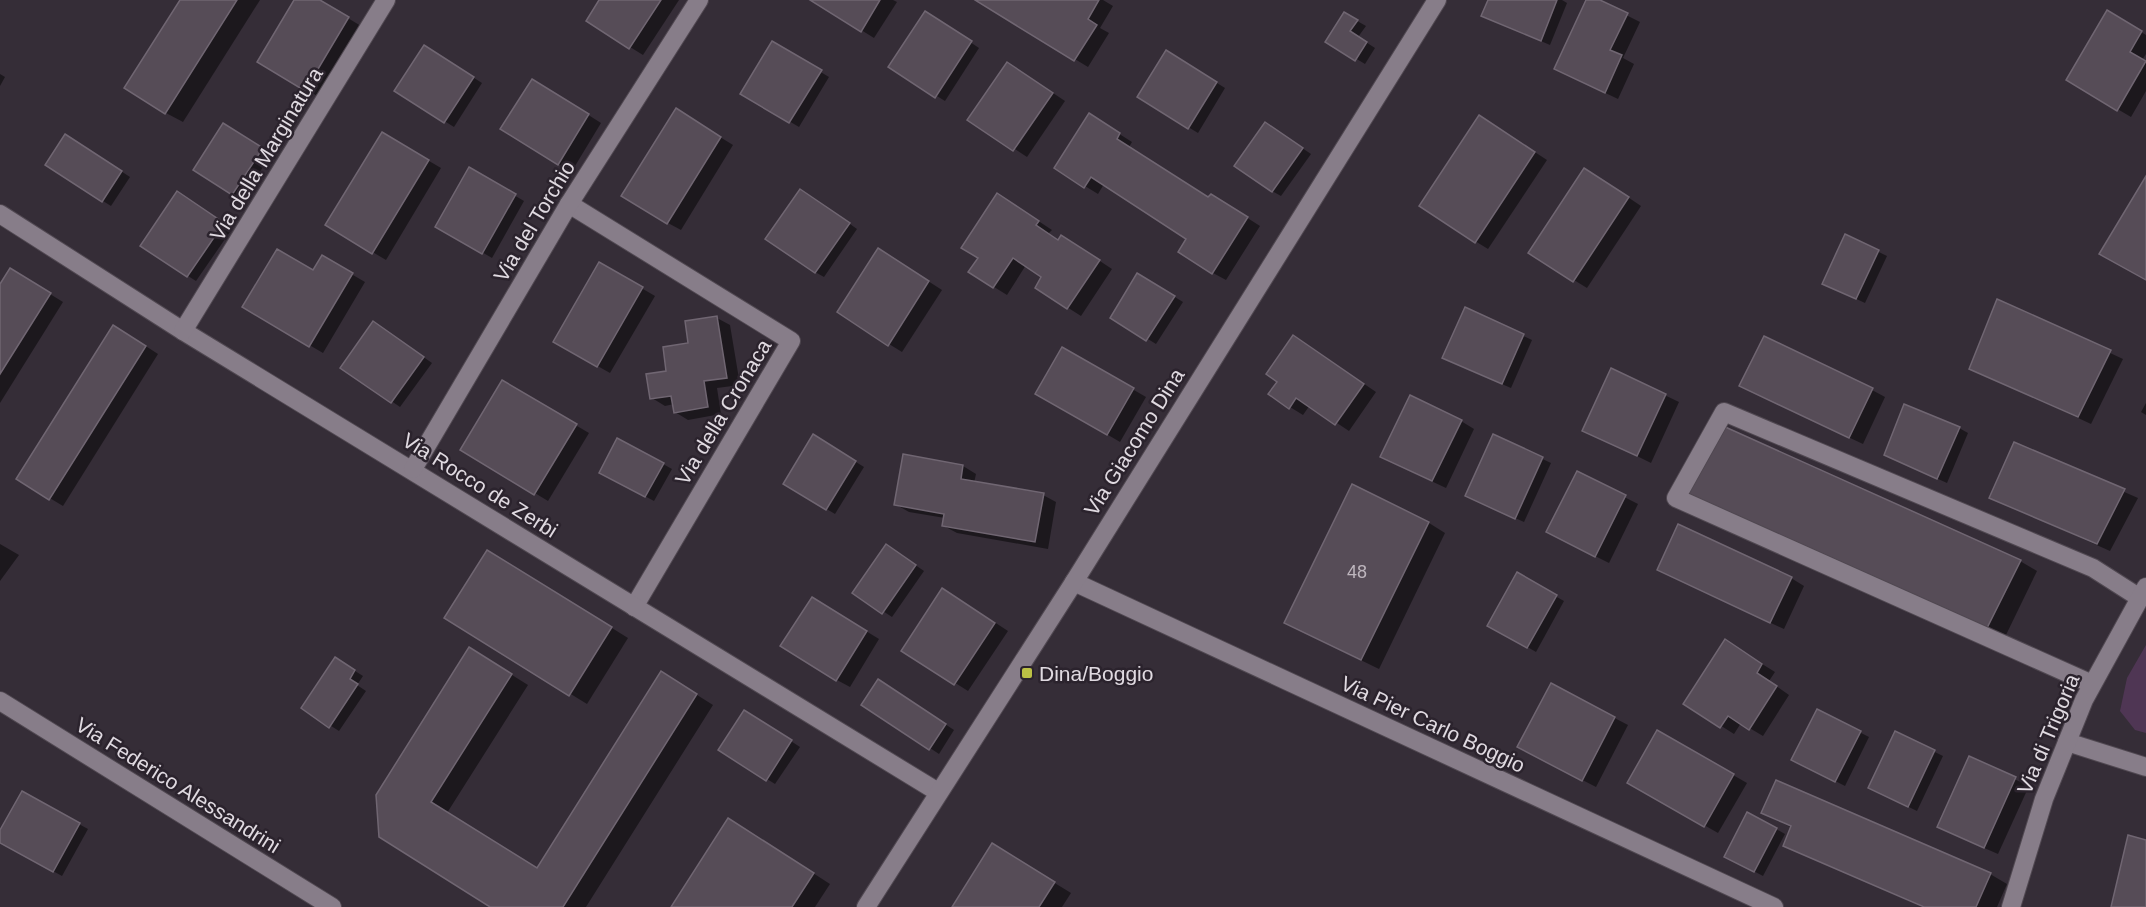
<svg xmlns="http://www.w3.org/2000/svg" width="2146" height="907" viewBox="0 0 2146 907" font-family="Helvetica,sans-serif">
	<style>
		.green { fill: #4f3654 }
		.shadow { fill: #0007 }
		.building { fill: #564c57; stroke: #706672; stroke-width: 1.5 }
		.lines { fill: none; stroke-linecap: round; stroke-linejoin: round }
		.minor-casing { stroke: #504851; stroke-width: 20 }
		.minor { stroke: #877d89; stroke-width: 18 }
		.poi-dot { fill: #bbc045; stroke: #2b232d; stroke-width: 2 }
		.labels { text-anchor: middle; dominant-baseline: central; stroke-width: 5; stroke-linejoin: round; paint-order: stroke }
		.number-label { font-size: 18px; fill: #beb6be }
		.street-label { font-size: 21px; fill: #e0dae1; stroke: #2b232d }
		.poi-label { font-size: 21px; fill: #e0dae1; stroke: #2b232d; text-anchor: start }
	</style>
	<rect width="100%" height="100%" fill="#352d37"/>
	<!-- green -->
	<path class="green" d="M2146,645V733L2135,730L2120,711L2127,678Z"/>
	<!-- shadow -->
	<g class="shadow">
		<path d="M182,0H260L183,122L166,113Z"/>
		<path d="M296,0H318L361,26L319,97L259,62Z"/>
		<path d="M601,0H679L643,55L588,21Z"/>
		<path d="M813,0H893L897,2L874,38Z"/>
		<path d="M978,0H1103L1113,6L1100,28L1109,33L1088,67Z"/>
		<path d="M1489,0H1562L1567,3L1550,45L1483,16Z"/>
		<path d="M1587,0H1596L1640,22L1623,58L1634,64L1618,99L1555,69Z"/>
		<path d="M2108,12L2146,35V54L2142,60L2146,63V91L2131,117L2068,80Z"/>
		<path d="M1345,14L1366,26L1358,37L1375,48L1365,64L1327,41Z"/>
		<path d="M934,18L979,48L945,101L890,67Z"/>
		<path d="M772,43L829,77L799,127L742,93Z"/>
		<path d="M433,52L482,83L454,127L396,91Z"/>
		<path d="M1167,52L1225,88L1198,133L1139,97Z"/>
		<path d="M1020,71L1065,101L1027,157L969,119Z"/>
		<path d="M0,74L5,77L0,86Z"/>
		<path d="M546,88L601,123L572,171L558,164Z"/>
		<path d="M689,118L733,145L681,230L668,223Z"/>
		<path d="M1102,123L1132,142L1129,147L1209,198L1224,203L1260,226L1226,280L1213,273L1189,238L1104,184L1098,194L1085,186Z"/>
		<path d="M1493,125L1547,160L1488,249L1475,241Z"/>
		<path d="M1274,129L1311,154L1281,196L1272,191Z"/>
		<path d="M232,130L271,155L242,199L195,169Z"/>
		<path d="M383,134L441,168L386,260L327,225Z"/>
		<path d="M75,141L130,177L111,206L103,201Z"/>
		<path d="M470,169L524,201L492,258L437,226Z"/>
		<path d="M1598,177L1641,206L1587,288L1530,253Z"/>
		<path d="M809,195L857,229L824,277L815,272Z"/>
		<path d="M186,198L232,229L196,281L188,276Z"/>
		<path d="M1011,203L1052,230L1048,234L1059,241L1074,244L1112,269L1081,316L1037,288L1043,277L1026,265L1007,295L970,272Z"/>
		<path d="M1846,236L1887,256L1865,303L1833,288Z"/>
		<path d="M322,257L365,282L323,353L244,307L314,272Z"/>
		<path d="M892,258L942,290L902,352L889,344Z"/>
		<path d="M600,264L655,296L610,373L555,342Z"/>
		<path d="M24,278L63,302L0,403V287Z"/>
		<path d="M1147,280L1183,302L1156,344L1112,317Z"/>
		<path d="M1998,301L2123,359L2091,424L1971,368Z"/>
		<path d="M1465,309L1532,340L1511,388L1453,363Z"/>
		<path d="M717,318L730,325L740,385L717,388L721,414L688,420L675,412L674,404L665,406L652,398L690,344Z"/>
		<path d="M382,328L432,363L400,407L342,367Z"/>
		<path d="M127,334L158,354L63,506L18,479Z"/>
		<path d="M1307,345L1376,392L1349,431L1310,405L1303,415L1290,407Z"/>
		<path d="M1063,349L1146,397L1120,442L1037,393Z"/>
		<path d="M1612,370L1679,402L1651,463L1584,430Z"/>
		<path d="M502,382L589,433L548,501L462,449Z"/>
		<path d="M1872,390L1885,397L1863,444L1754,393Z"/>
		<path d="M2146,403V415L2141,412Z"/>
		<path d="M1461,421L1474,429L1446,488L1395,464Z"/>
		<path d="M1959,428L1968,433L1947,483L1894,459Z"/>
		<path d="M814,436L864,467L835,514L785,484Z"/>
		<path d="M1494,436L1551,463L1524,522L1475,500Z"/>
		<path d="M2015,444L2138,498L2110,551L1990,497Z"/>
		<path d="M663,464L672,469L654,501L609,477Z"/>
		<path d="M963,466L976,474L974,483L1043,495L1056,502L1048,549L957,533L944,526L945,518L909,512L895,504Z"/>
		<path d="M1577,473L1638,504L1609,563L1561,539Z"/>
		<path d="M1706,504L2020,561L2037,571L2005,637Z"/>
		<path d="M1429,523L1445,533L1379,669L1303,632Z"/>
		<path d="M0,544L19,555L0,581Z"/>
		<path d="M895,551L924,571L892,617L854,592Z"/>
		<path d="M504,561L628,638L587,704L446,617Z"/>
		<path d="M1517,575L1564,601L1536,652L1489,625Z"/>
		<path d="M1672,577L1791,578L1804,586L1784,629Z"/>
		<path d="M956,597L1008,631L968,691L903,650Z"/>
		<path d="M825,606L879,639L850,687L837,680Z"/>
		<path d="M1738,649L1775,672L1769,681L1789,695L1763,736L1741,723L1734,734L1685,703Z"/>
		<path d="M486,659L528,685L447,813L537,869L678,683L713,705L586,907H493L380,836Z"/>
		<path d="M344,664L363,676L357,685L366,691L339,731L303,708Z"/>
		<path d="M1551,685L1628,725L1596,787L1532,754Z"/>
		<path d="M887,686L954,730L939,754L864,704Z"/>
		<path d="M1818,711L1869,737L1845,786L1802,764Z"/>
		<path d="M754,717L800,747L775,784L767,779Z"/>
		<path d="M1658,732L1747,783L1718,833L1629,782Z"/>
		<path d="M1896,733L1943,756L1917,811L1878,792Z"/>
		<path d="M1970,758L2029,786L1998,854L1952,834Z"/>
		<path d="M22,793L88,829L62,876L0,842V833Z"/>
		<path d="M1763,813L1990,874L2007,884L1997,907H1922L1784,845L1792,828Z"/>
		<path d="M1776,829L1785,834L1763,876L1735,861Z"/>
		<path d="M746,830L830,884L815,907H673Z"/>
		<path d="M1009,855L1071,893L1062,907H954Z"/>
	</g>
	<!-- building -->
	<g class="building">
		<path d="M180,0H237L165,114L124,88Z"/>
		<path d="M294,0H320L349,17L305,91L257,62Z"/>
		<path d="M599,0H661L629,49L586,21Z"/>
		<path d="M810,0H880L861,32Z"/>
		<path d="M975,0H1099L1088,19L1097,25L1074,61Z"/>
		<path d="M1488,0H1557L1541,41L1481,16Z"/>
		<path d="M1586,0H1600L1628,13L1610,50L1622,55L1605,93L1554,69Z"/>
		<path d="M2107,10L2142,31L2130,52L2146,61L2117,111L2066,80Z"/>
		<path d="M925,11L972,41L935,98L888,67Z"/>
		<path d="M1344,12L1358,20L1350,31L1367,42L1355,61L1325,42Z"/>
		<path d="M772,41L822,70L789,123L740,94Z"/>
		<path d="M424,45L474,77L444,123L394,91Z"/>
		<path d="M1166,50L1217,82L1188,129L1137,97Z"/>
		<path d="M1007,62L1053,93L1013,151L967,120Z"/>
		<path d="M532,79L589,114L558,165L500,129Z"/>
		<path d="M676,108L721,137L667,224L621,196Z"/>
		<path d="M1089,113L1120,133L1117,139L1208,197L1211,194L1248,217L1212,274L1178,252L1186,239L1091,177L1084,188L1054,168Z"/>
		<path d="M1479,115L1535,152L1475,243L1419,206Z"/>
		<path d="M1265,122L1303,148L1272,192L1234,166Z"/>
		<path d="M223,123L263,148L232,195L193,170Z"/>
		<path d="M382,132L429,160L372,254L325,225Z"/>
		<path d="M65,134L122,171L102,202L45,165Z"/>
		<path d="M469,167L516,194L482,254L435,227Z"/>
		<path d="M1584,168L1629,197L1573,282L1528,253Z"/>
		<path d="M2146,176V280L2099,254Z"/>
		<path d="M800,189L850,223L815,273L765,239Z"/>
		<path d="M177,191L224,223L187,277L140,246Z"/>
		<path d="M997,193L1039,221L1036,225L1058,240L1061,235L1100,260L1067,309L1035,288L1041,277L1013,258L993,288L968,272L978,258L961,248Z"/>
		<path d="M1845,234L1879,250L1856,299L1822,284Z"/>
		<path d="M878,248L929,281L888,346L837,312Z"/>
		<path d="M277,249L313,270L322,255L353,273L309,347L242,307Z"/>
		<path d="M599,262L643,287L597,367L553,342Z"/>
		<path d="M10,268L51,293L0,374V284Z"/>
		<path d="M1137,273L1175,296L1146,341L1110,318Z"/>
		<path d="M1997,299L2111,350L2078,417L1969,369Z"/>
		<path d="M1465,307L1524,334L1502,384L1442,358Z"/>
		<path d="M717,316L727,378L704,381L708,407L674,413L671,396L650,399L646,374L666,371L663,347L688,343L685,321Z"/>
		<path d="M373,321L424,357L391,403L340,368Z"/>
		<path d="M113,325L146,346L49,500L16,479Z"/>
		<path d="M1293,335L1364,384L1335,425L1296,398L1289,409L1268,394L1277,382L1266,374Z"/>
		<path d="M1764,336L1873,388L1849,438L1739,386Z"/>
		<path d="M1062,347L1134,388L1107,435L1035,394Z"/>
		<path d="M1611,368L1666,394L1637,456L1582,431Z"/>
		<path d="M502,380L577,424L534,495L460,450Z"/>
		<path d="M1410,395L1462,420L1432,481L1380,457Z"/>
		<path d="M1904,404L1960,427L1937,479L1884,455Z"/>
		<path d="M1723,426L2021,560L1987,628L1687,495Z"/>
		<path d="M813,434L856,461L826,510L783,484Z"/>
		<path d="M1493,434L1543,457L1515,519L1465,496Z"/>
		<path d="M617,438L664,463L645,497L599,473Z"/>
		<path d="M2014,442L2125,489L2097,544L1989,498Z"/>
		<path d="M903,454L963,465L961,479L1044,493L1035,542L942,526L944,514L894,505Z"/>
		<path d="M1577,471L1626,495L1595,557L1546,532Z"/>
		<path d="M1352,484L1429,522L1361,660L1284,623Z"/>
		<path d="M1678,524L1792,577L1770,623L1657,570Z"/>
		<path d="M886,544L916,565L882,614L852,593Z"/>
		<path d="M487,550L612,627L569,696L444,618Z"/>
		<path d="M1517,572L1557,595L1527,648L1487,626Z"/>
		<path d="M942,588L995,623L954,685L901,651Z"/>
		<path d="M812,597L867,631L836,681L780,646Z"/>
		<path d="M1725,639L1762,664L1757,673L1777,686L1749,730L1728,716L1720,728L1683,704Z"/>
		<path d="M469,647L512,674L431,802L537,868L661,671L697,694L563,907H490L379,837L376,795Z"/>
		<path d="M335,657L355,670L350,679L358,684L329,728L301,708Z"/>
		<path d="M878,679L946,724L929,750L861,705Z"/>
		<path d="M1551,683L1615,717L1582,781L1517,747Z"/>
		<path d="M1817,709L1861,731L1835,782L1791,760Z"/>
		<path d="M744,710L792,740L766,781L718,750Z"/>
		<path d="M1657,730L1734,774L1704,827L1627,783Z"/>
		<path d="M1895,731L1935,750L1908,807L1868,788Z"/>
		<path d="M1969,756L2016,777L1984,848L1937,827Z"/>
		<path d="M1776,780L1991,873L1976,907H1924L1783,846L1791,826L1761,813Z"/>
		<path d="M22,791L80,823L53,872L0,843V830Z"/>
		<path d="M1747,812L1777,828L1754,872L1724,857Z"/>
		<path d="M728,818L814,873L792,907H671Z"/>
		<path d="M2128,835L2146,840V907H2111Z"/>
		<path d="M992,843L1055,882L1039,907H952Z"/>
	</g>
	<g class="lines">
		<!-- minor casing -->
		<g class="minor-casing">
			<g id="minor">
				<path d="M569,204L791,341L634,607"/>
				<path d="M0,214L183,331L938,792"/>
				<path d="M183,331L386,0"/>
				<path d="M413,469L569,204L699,0"/>
				<path d="M1074,582L1774,907"/>
				<path d="M2092,684L1676,498L1724,412L2093,568L2140,598"/>
				<path d="M0,701L332,907"/>
				<path d="M2067,742L2146,767"/>
				<path d="M866,907L1074,582L1437,0"/>
				<path d="M2011,907L2044,799L2084,700L2146,587"/>
			</g>
		</g>
		<!-- minor -->
		<use href="#minor" class="minor"/>
	</g>
	<!-- markers -->
	<rect class="poi-dot" x="1021" y="667" width="12" height="12" rx="3"/>
	<g class="labels">
		<!-- number labels -->
		<g class="number-label">
			<text x="1357" y="572">48</text>
		</g>
		<!-- street labels -->
		<g class="street-label">
			<text transform="translate(266 154) rotate(-59)">Via della Marginatura</text>
			<text transform="translate(534 221) rotate(-59)">Via del Torchio</text>
			<text transform="translate(723 412) rotate(-59)">Via della Cronaca</text>
			<text transform="translate(1134 442) rotate(-58)">Via Giacomo Dina</text>
			<text transform="translate(480 485) rotate(32)">Via Rocco de Zerbi</text>
			<text transform="translate(1433 724) rotate(25)">Via Pier Carlo Boggio</text>
			<text transform="translate(2048 734) rotate(-67)">Via di Trigoria</text>
			<text transform="translate(178 785) rotate(32)">Via Federico Alessandrini</text>
		</g>
		<!-- poi labels -->
		<g class="poi-label">
			<text x="1039" y="673">Dina/Boggio</text>
		</g>
	</g>
</svg>
